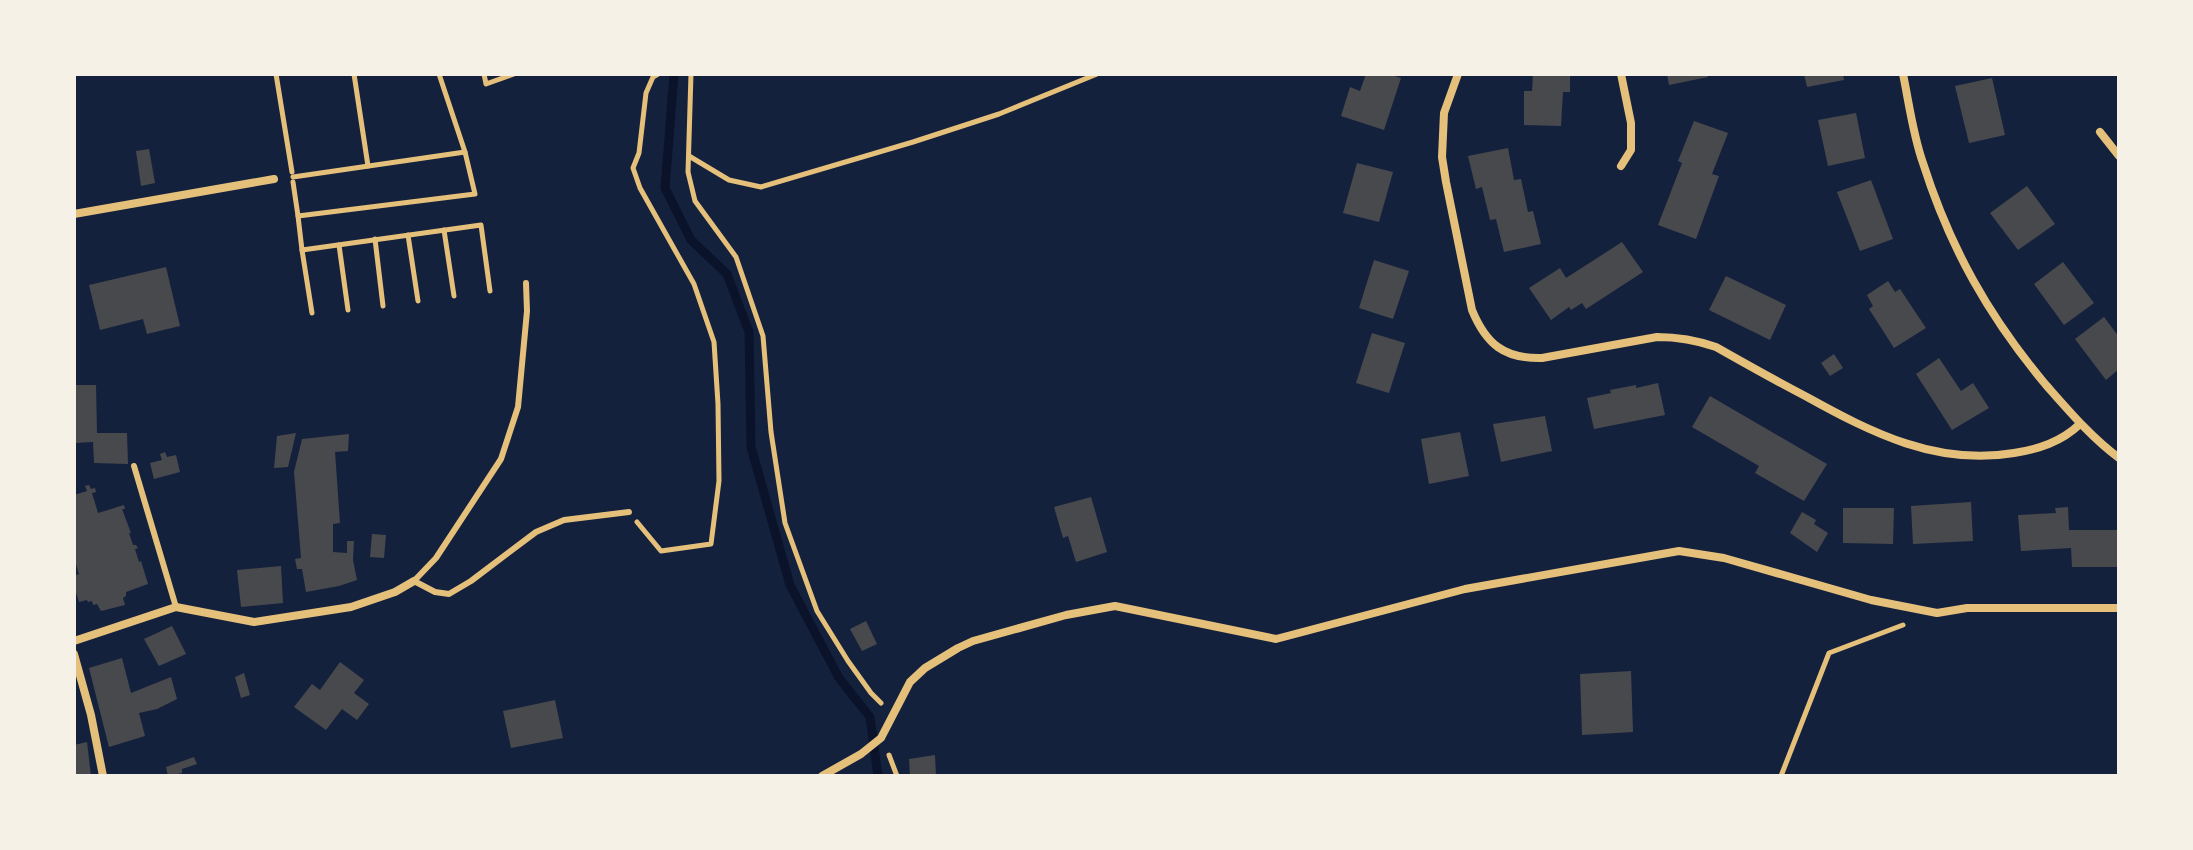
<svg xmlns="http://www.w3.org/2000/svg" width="2193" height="850" viewBox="0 0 2193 850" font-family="'PT Sans',sans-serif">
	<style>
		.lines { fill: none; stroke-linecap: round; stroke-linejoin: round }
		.stream { stroke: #0b132b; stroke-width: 9 }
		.building { fill: #48494c }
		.path { stroke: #e5c07b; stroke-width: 5 }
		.service { stroke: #e5c07b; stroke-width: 6 }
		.minor { stroke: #e5c07b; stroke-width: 8 }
	</style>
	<rect width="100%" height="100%" fill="#14213d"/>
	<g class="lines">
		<!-- stream -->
		<path class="stream" d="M674,74L665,188L691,240L727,274L749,332L751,447L790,585L839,678L870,717L878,776"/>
	</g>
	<!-- building -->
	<g class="building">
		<path d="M1366,74H1388L1401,78L1384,130L1341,116L1350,87L1360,91Z"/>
		<path d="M1533,74H1570V92H1563L1561,126L1524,125V91H1532Z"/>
		<path d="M1667,74H1707L1708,77L1669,85Z"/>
		<path d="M1804,74H1843L1844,80L1807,87Z"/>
		<path d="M1992,78L2005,135L1969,143L1955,86Z"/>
		<path d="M1856,113L1865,158L1828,166L1818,120Z"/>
		<path d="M1694,121L1728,133L1712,174L1719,176L1696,239L1658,225L1682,163L1678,161Z"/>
		<path d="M1508,148L1514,180L1521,179L1528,212L1533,211L1541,244L1504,252L1496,219L1490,220L1482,187L1476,189L1468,156Z"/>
		<path d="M149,149L155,183L141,186L136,151Z"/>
		<path d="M1357,163L1393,172L1379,222L1343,213Z"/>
		<path d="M1871,180L1893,239L1860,251L1837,192Z"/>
		<path d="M2027,186L2055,224L2018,250L1990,213Z"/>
		<path d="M1622,242L1643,272L1586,309L1582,303L1571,310L1569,307L1551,320L1529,288L1560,268L1566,278Z"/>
		<path d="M1374,260L1409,271L1393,319L1359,308Z"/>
		<path d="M2063,262L2094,303L2064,325L2034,284Z"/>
		<path d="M166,267L180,326L147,334L143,319L100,330L89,285Z"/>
		<path d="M1726,276L1786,305L1770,340L1709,310Z"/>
		<path d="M1888,281L1895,292L1900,289L1926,328L1894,348L1869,309L1873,306L1867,295Z"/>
		<path d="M2104,317L2119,337V369L2106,380L2075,339Z"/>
		<path d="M1372,333L1405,343L1389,393L1356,383Z"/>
		<path d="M1834,354L1843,368L1830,376L1821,363Z"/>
		<path d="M1939,358L1961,391L1973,383L1989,408L1952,430L1916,374Z"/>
		<path d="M1658,383L1665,415L1594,429L1587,398L1611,393L1610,390L1636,385V388Z"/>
		<path d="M74,385H96L97,433H127L128,464L94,463L93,442L75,443Z"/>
		<path d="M1710,396L1827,464L1804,501L1755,473L1759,466L1692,427Z"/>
		<path d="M1545,416L1552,451L1501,462L1493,424Z"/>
		<path d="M1460,432L1469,476L1429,484L1421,439Z"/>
		<path d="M296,433L288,467L274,468L277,436Z"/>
		<path d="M349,434L348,451L335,452L340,523L333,524V552L347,553V541H354L353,560L357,580L339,586L306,592L302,569H297L295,559L301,558L294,472L302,439Z"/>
		<path d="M165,452L167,457L176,455L180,472L154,479L150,463L162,460L160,454Z"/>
		<path d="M89,485L91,489L95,488L96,492L92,493L98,513L124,505L125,509H122L131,533H129L133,545H136L138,548L135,549L139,562L141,561L148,584L126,592V596L123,598L125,605L101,611L97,604L93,605L92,601L88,602L87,600L79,602L74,586V576L79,574L74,558V495L87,491L85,486Z"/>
		<path d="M1091,497L1107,552L1076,562L1068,536L1063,538L1054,507Z"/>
		<path d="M1971,502L1973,541L1913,544L1911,506Z"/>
		<path d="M2068,507L2069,530H2119V567H2072L2071,548L2021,551L2018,515L2056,513L2055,508Z"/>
		<path d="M1843,508H1894L1893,544L1843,543Z"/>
		<path d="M1802,512L1816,520L1814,524L1828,533L1817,552L1790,533Z"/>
		<path d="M372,534L386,535L384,558L370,557Z"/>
		<path d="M281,566L283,603L241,607L237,570Z"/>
		<path d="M866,621L877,644L862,651L850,629Z"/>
		<path d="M172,626L186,654L159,666L144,639Z"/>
		<path d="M122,658L131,693L171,677L177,699L157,709L139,713L145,736L109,747L89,668Z"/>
		<path d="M340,662L364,680L354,693L369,704L357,720L342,709L326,730L294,707L312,684L320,690Z"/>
		<path d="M1631,671L1633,732L1582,735L1580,674Z"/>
		<path d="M244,673L250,695L241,698L235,677Z"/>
		<path d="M555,700L563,738L511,748L503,711Z"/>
		<path d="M87,742L91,776H74V745Z"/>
		<path d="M935,755L936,776H910L909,759Z"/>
		<path d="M194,757L197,764L182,769V773L168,776L166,767Z"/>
	</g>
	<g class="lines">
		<!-- path -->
		<g class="path">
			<path d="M276,74L292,172"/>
			<path d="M354,74L368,166"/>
			<path d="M484,74L486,84L514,74"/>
			<path d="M691,74L688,172L695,201L736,257L763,336L771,432L785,523L817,611L848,661L871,693L881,703"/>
			<path d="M689,156L729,180L761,187L913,142L999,114L1097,74"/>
			<path d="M293,177L465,152"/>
			<path d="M293,182L298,216L475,194L465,152L439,74"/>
			<path d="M298,216L302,250L481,225L490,291"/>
			<path d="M444,230L454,296"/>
			<path d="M408,235L418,301"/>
			<path d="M375,239L383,306"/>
			<path d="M339,245L348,310"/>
			<path d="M302,250L312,313"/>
			<path d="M637,522L661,551L711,544L719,481L718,404L714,342L694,284L640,188L633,168L639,153L646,93L653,77L658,74"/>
			<path d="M889,755L897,776"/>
			<path d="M1781,776L1829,653L1903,625"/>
		</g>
		<!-- service -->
		<g class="service">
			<path d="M526,283L527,311L518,407L501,459L436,558L414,581L435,592L449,594L471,581L536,532L564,520L629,512"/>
			<path d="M134,466L176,607"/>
		</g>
		<!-- minor -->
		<g class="minor">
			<path d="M1458,74L1444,113L1442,157L1446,182L1472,310C1486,344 1504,359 1542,358L1657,337C1678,337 1696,340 1716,347C1746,364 1776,381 1807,397C1872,433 1937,466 2014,453C2039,449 2061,442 2080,424"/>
			<path d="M1903,74C1909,103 1913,135 1923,163C1950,248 1989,317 2046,385C2069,411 2091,437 2119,458"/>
			<path d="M2100,132L2119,156"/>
			<path d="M1621,166L1631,150V123L1621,74"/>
			<path d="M74,214L274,179"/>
			<path d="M74,641L176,607L254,622L351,607L395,592L414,581"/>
			<path d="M74,654L91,715L103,776"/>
			<path d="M822,776L861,754L881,738L910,682L925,668L958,648L973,641L1066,615L1115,606L1276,639L1465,589L1679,551L1724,558L1871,600L1937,613L1967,608H2119"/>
		</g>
	</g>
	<!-- border -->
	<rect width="2193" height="850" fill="none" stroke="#f6f1e7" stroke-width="152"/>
</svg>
